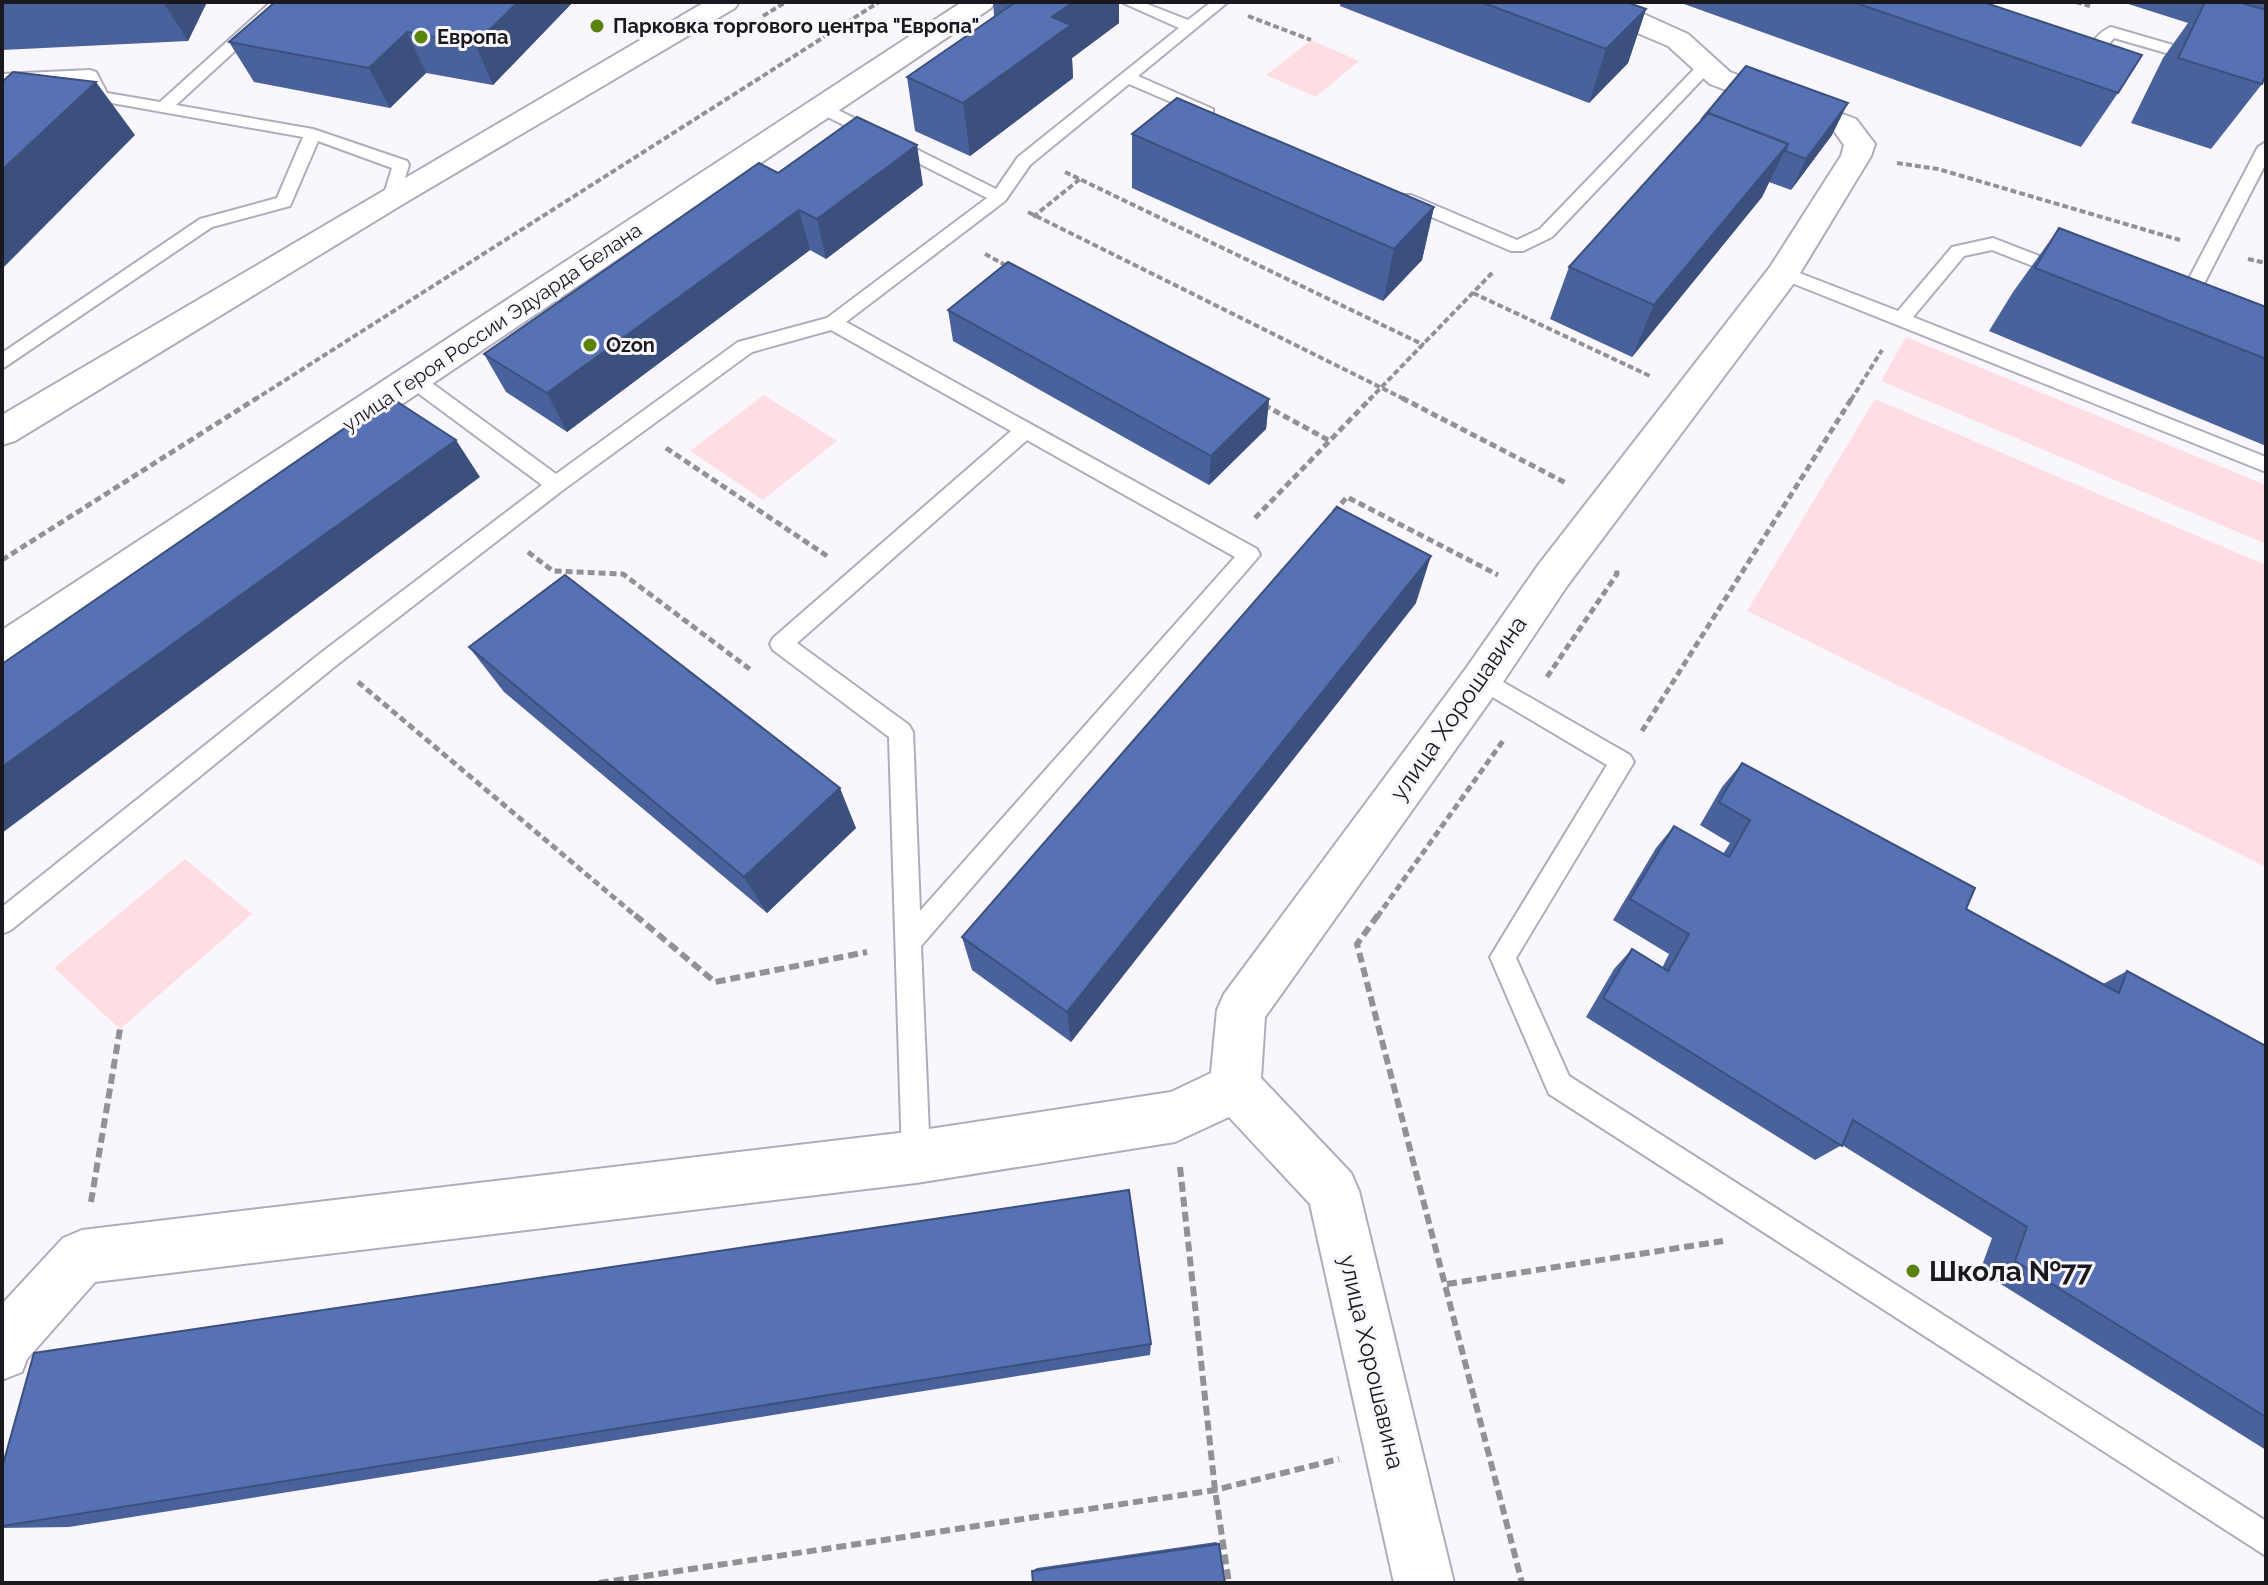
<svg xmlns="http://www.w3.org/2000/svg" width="2268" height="1585" viewBox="0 0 2268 1585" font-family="Raleway,sans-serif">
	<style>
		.green { fill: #ffdee3 }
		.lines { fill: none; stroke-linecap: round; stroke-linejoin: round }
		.lane-casing { stroke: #b1acbb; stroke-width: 4 }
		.street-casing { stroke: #b1acbb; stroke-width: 4 }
		.secondary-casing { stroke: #b1acbb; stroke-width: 4 }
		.path-far2 { stroke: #939197; stroke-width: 4; stroke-dasharray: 6 3; stroke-linecap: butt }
		.path-far1 { stroke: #939197; stroke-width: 5; stroke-dasharray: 7 4; stroke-linecap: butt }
		.path { stroke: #939197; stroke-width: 6; stroke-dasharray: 10 5; stroke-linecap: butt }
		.lane { fill: #fff; fill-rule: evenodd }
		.street { fill: #fff; fill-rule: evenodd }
		.secondary { fill: #fff; fill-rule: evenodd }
		.wall { fill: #4a629b }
		.shaded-wall { fill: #3c507e }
		.building { fill: #5672b4; stroke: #3c507e; stroke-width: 2 }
		.poi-dot { fill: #58830d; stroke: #f9f7fd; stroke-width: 3 }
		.labels { text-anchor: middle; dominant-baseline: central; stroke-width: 6; stroke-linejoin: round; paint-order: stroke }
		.far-poi-label { font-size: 20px; font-weight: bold; fill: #1b191f; stroke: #f9f7fd; text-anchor: start }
		.far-street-label { font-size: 20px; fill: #1b191f; stroke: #f9f7fd }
		.street-label { font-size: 24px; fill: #1b191f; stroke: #f9f7fd }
		.near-poi-label { font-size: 28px; font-weight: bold; fill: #1b191f; stroke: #f9f7fd; text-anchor: start }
	</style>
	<rect width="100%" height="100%" fill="#f9f7fd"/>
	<!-- green -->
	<g class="green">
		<path d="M1311,40L1359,61L1316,97L1266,75Z"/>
		<path d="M1906,337L2266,485V544L1881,381Z"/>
		<path d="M764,395L837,441L763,500L690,451Z"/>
		<path d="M1875,399L2266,565V867L1747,611Z"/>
		<path d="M185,859L252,914L120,1029L54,968Z"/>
	</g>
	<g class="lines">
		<!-- lane casing -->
		<g class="lane-casing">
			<g id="lane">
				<path d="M271,2H288L176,105L313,129L407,161L409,165L398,201L392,202L383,197L392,168L318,141L290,206L212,227L2,369V353L200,219L277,198L303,137L95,100L85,80L2,84V74L90,70L96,72L107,93L160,102Z"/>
				<path d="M1121,2H1142L1188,20L1211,2H1228L1138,76L1213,109V115H1201L1129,84L1030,165L1005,201L846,322L1257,549L1260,555L921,946L930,1157L926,1167L916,1171L906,1167L902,1157L889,737L773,650L770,644L773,638L1011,431L831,330L752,352L563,490L338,664L11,930L2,934V907L322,652L542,485L407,385L404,380L407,375H421L556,474L738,342L827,318L987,198L816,111V105H828L996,189L1018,157L1179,28ZM1027,440L1235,557L920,911L913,732L909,725L797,643Z"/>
				<path d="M2111,27L2207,55L2209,58L2201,63L2114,38L2098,57L2069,59V53C2099,46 2091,35 2111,27Z"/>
				<path d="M1706,61L1712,63V69L1552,237L1523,251H1511L1399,203L1396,199L1399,195H1411L1517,240L1540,229L1700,63Z"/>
				<path d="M2266,142V163L2191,309L2189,313H2175L2173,309L2258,147Z"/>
				<path d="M1993,238L2073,269L2076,273L2067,279L2061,277L1992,250L1964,256L1913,317L2266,457V472L1777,277L1774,273L1783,267L1789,269L1898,311L1952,247Z"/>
				<path d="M1482,670L1630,755L1634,762L1516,958L1569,1076L2266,1521V1556L1549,1094L1490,957L1607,765L1474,686L1471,679L1474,672Z"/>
			</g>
		</g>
		<!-- street casing -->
		<g class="street-casing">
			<path id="street" d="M1587,2H1617L1688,34L1730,72L1856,119L1875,144L1871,156L1794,283L1567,586L1497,691L1265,1017L1261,1078L1351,1173L1359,1191L1454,1583H1394L1310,1204L1229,1117L1175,1142L916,1183L95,1282L27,1359L22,1372L2,1380V1304L63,1238L82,1230L916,1131L1171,1092L1211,1073L1217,1010L1224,994L1467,667L1539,564L1770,267L1841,156L1844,145L1834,131L1710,84L1668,46L1602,18Z"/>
		</g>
		<!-- secondary casing -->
		<g class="secondary-casing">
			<g id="secondary">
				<path d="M705,2H739L735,8L403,204L15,441L2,445V415Z"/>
				<path d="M962,2H995L991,8L17,663L2,668V630Z"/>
			</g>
		</g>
		<!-- path-far2 -->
		<g class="path-far2">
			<path d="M2076,2L2090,6"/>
			<path d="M763,16L786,2"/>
			<path d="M1248,16L1311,40"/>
			<path d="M1897,163L1938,169L2180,240"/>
			<path d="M1065,172L1424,345"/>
			<path d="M1028,212L1406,400"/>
			<path d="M1033,217L1080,179"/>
			<path d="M985,254L1009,267"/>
			<path d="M2248,259L2266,263"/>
			<path d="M1473,293L1650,376"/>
			<path d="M254,400L879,2"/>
			<path d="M1369,400L1493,272"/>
			<path d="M1851,400L1882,350"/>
		</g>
		<!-- path-far1 -->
		<g class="path-far1">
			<path d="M1402,398L1566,483"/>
			<path d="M1264,405L1330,441"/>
			<path d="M666,448L827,556"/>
			<path d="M1334,512L1347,497L1498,575"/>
			<path d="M1255,518L1371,398"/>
			<path d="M528,552L553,571L623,574L751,670"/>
			<path d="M2,560L257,398"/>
			<path d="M1547,677L1617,574L1616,568"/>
			<path d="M358,682L637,917"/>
			<path d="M1642,731L1852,398"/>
			<path d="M1377,917L1505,738"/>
		</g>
		<!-- path -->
		<g class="path">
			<path d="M635,915L715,982L867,952"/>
			<path d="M1378,915L1357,944L1522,1583"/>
			<path d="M1180,1167L1215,1490L1229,1583"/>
			<path d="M91,1202L120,1029"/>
			<path d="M1447,1284L1723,1241"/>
			<path d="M599,1583L1215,1490L1339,1459"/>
		</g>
		<!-- lane -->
		<use href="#lane" class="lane"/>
		<!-- street -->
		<use href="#street" class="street"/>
		<!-- secondary -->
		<use href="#secondary" class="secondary"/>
	</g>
	<!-- wall -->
	<g class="wall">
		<path d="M2,2H207L188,41L2,50Z"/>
		<path d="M275,2H573L493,85L426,73L390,108L254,82L229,42Z"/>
		<path d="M993,2H1119V23L1072,58L1073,78L970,156L915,131L907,77L994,16Z"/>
		<path d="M1341,2H1626L1646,9L1628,63L1589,103L1340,6Z"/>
		<path d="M1685,2H1983L2118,93L2081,147L1684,4Z"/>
		<path d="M2122,2H2266V74L2262,84L2211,149L2131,123L2163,58L2188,23Z"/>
		<path d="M1701,121L1832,135L1791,190L1769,182L1762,197L1632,357L1550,319L1569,267Z"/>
		<path d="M1132,134L1434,207L1422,260L1383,301L1132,188Z"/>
		<path d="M778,173L923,185L826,259L810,250L567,432L506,392L484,354Z"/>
		<path d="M2059,228L2266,307V446L1989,331L2013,292Z"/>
		<path d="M948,310L1269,399L1266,429L1209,485L953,341Z"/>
		<path d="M1416,603L1071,1042L972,970L962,937Z"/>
		<path d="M469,647L856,828L767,913L504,692Z"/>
		<path d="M1742,763L1966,909L2103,984L2127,971L2266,1046V1450L1980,1271L1992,1238L1842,1145L1815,1160L1586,1017L1614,969L1632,949L1662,968L1669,954L1613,920L1656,848L1674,826L1723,854L1730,843L1700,825L1722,787Z"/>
		<path d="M1151,1344L1150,1355L69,1527L2,1528V1468Z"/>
		<path d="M1216,1542L1219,1544L1032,1571L1037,1568Z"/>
	</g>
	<!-- shaded-wall -->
	<g class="shaded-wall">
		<path d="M163,2H207L188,41Z"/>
		<path d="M518,2H573L493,85L475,44Z"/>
		<path d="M1073,2H1119V23L1072,58L1073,78L970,156L963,103L1052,17Z"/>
		<path d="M1646,9L1628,63L1589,103L1606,49Z"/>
		<path d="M407,32L426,73L390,108L369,68Z"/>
		<path d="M96,82L135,135L2,269V170Z"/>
		<path d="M1848,103L1832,135L1791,190L1806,159Z"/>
		<path d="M1788,144L1762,197L1632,357L1654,305Z"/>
		<path d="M917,145L923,185L826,259L817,219Z"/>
		<path d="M1434,207L1422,260L1383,301L1394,249Z"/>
		<path d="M799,210L810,250L567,432L547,393Z"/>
		<path d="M1269,399L1266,429L1209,485L1211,456Z"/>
		<path d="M456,440L480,477L2,833V767Z"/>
		<path d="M1431,556L1416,603L1071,1042L1067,1012Z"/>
		<path d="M840,788L856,828L767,913L744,877Z"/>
	</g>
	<!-- building -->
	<g class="building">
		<path d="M275,2H518L475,44L407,32L369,68L229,42Z"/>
		<path d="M1009,2H1073L1052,17L1071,25L963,103L907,77L1013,4Z"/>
		<path d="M1481,2H1626L1646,9L1606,49Z"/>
		<path d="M1853,2H1983L2142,55L2118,93Z"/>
		<path d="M2205,2H2239L2266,10V74L2262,84L2178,58Z"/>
		<path d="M1746,66L1848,103L1806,159L1785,151L1788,144L1708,113L1701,120Z"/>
		<path d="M13,72L96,82L2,170V82Z"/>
		<path d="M1177,98L1434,207L1394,249L1132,134Z"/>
		<path d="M1708,113L1788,144L1654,305L1569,267Z"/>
		<path d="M857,117L917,145L817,219L799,210L547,393L484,354L759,163L778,173Z"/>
		<path d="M2059,228L2266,307V359L2035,268Z"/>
		<path d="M1008,262L1269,399L1211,456L948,310Z"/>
		<path d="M390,397L456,440L2,767V664Z"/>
		<path d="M1337,507L1431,556L1067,1012L962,937Z"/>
		<path d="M565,575L840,788L744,877L469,647Z"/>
		<path d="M1742,763L1975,888L1966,909L2119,993L2127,971L2266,1046V1417L2015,1261L2027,1227L1853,1120L1842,1146L1603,998L1632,949L1668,971L1689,934L1630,899L1674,826L1729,857L1750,820L1719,802Z"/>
		<path d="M1129,1190L1151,1344L2,1526V1468L34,1353Z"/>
		<path d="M1219,1544L1225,1583H1033L1032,1571Z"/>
	</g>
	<!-- markers -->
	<g class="poi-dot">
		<circle cx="597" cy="26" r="8"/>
		<circle cx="421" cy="37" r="8"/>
		<circle cx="590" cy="345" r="8"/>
		<circle cx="1913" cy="1271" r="8"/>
	</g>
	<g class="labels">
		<!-- far-poi labels -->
		<g class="far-poi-label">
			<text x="613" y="26">Парковка торгового центра "Европа"</text>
			<text x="437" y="37">Европа</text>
			<text x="606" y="345">Ozon</text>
		</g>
		<!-- far-street labels -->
		<g class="far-street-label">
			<text transform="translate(492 327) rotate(-34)">улица Героя России Эдуарда Белана</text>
		</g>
		<!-- street labels -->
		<g class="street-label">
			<text transform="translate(1458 708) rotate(-55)">улица Хорошавина</text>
			<text transform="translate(1372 1362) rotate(77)">улица Хорошавина</text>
		</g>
		<!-- near-poi labels -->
		<g class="near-poi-label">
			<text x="1929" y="1271">Школа №77</text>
		</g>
	</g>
	<!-- border -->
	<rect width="2268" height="1585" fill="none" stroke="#1b191f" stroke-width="8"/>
</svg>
